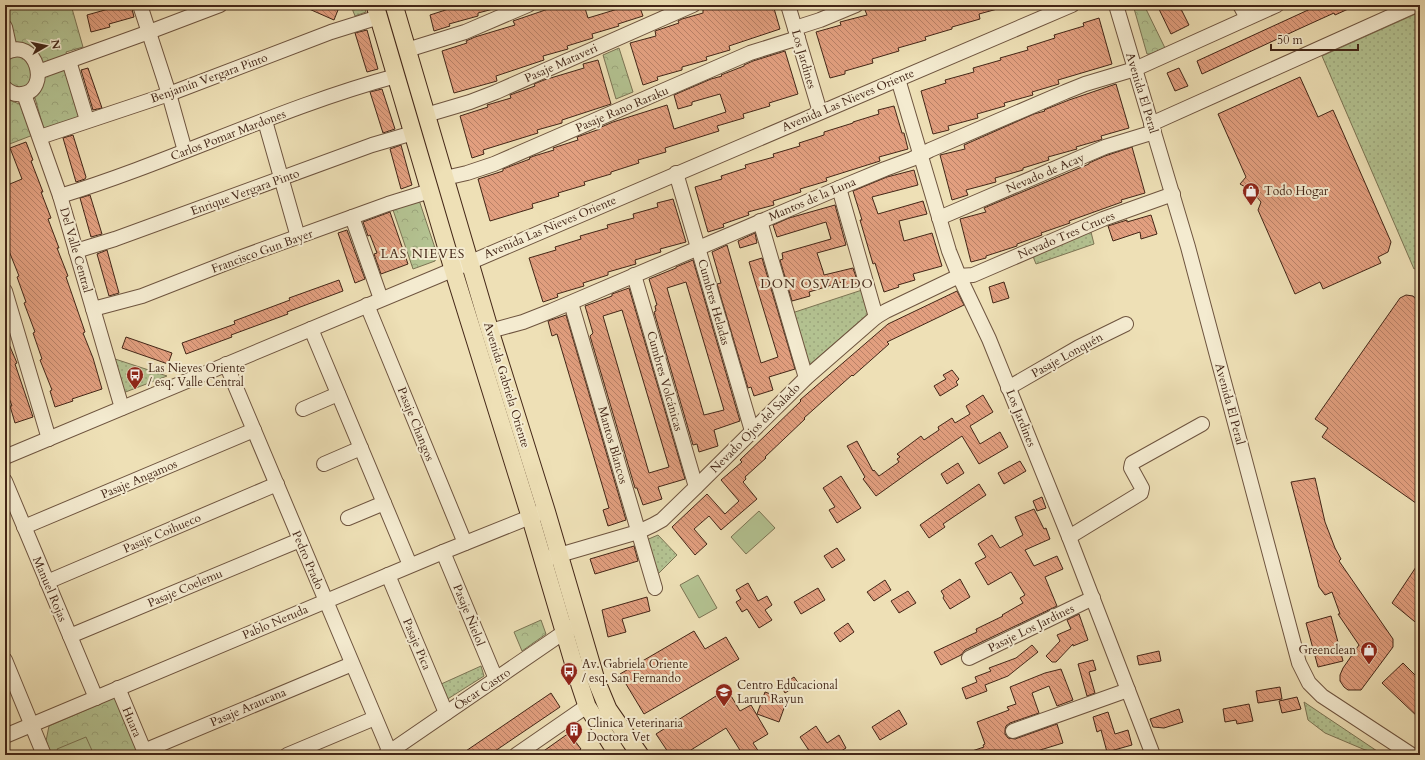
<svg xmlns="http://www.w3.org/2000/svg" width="1425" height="760" viewBox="0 0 1425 760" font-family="Cardo,serif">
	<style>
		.grass { fill: url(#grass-dots); stroke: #7c7454 }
		.park { fill: url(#park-crowns); stroke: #7c7454 }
		.pitch { fill: #b4c392; stroke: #7c7454 }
		.building { fill: url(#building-back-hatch); stroke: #432617; fill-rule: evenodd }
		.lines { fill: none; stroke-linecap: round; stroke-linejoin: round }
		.minor-casing { stroke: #6e543f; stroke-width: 16 }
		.major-casing { stroke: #432617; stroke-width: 19 }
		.minor { stroke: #f4ebd0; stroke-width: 14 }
		.major { stroke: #eee0b6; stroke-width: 17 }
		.labels { text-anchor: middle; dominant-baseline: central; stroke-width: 4; stroke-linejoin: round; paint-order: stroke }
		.street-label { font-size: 12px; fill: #432617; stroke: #f4ebd0 }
		.poi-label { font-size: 12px; fill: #432617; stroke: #f4ebd0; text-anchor: start }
		.neighbourhood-label { font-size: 13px; letter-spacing: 1px; fill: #432617; stroke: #f4ebd0 }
	</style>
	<defs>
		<pattern id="grass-dots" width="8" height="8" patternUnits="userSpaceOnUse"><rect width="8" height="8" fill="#b4c392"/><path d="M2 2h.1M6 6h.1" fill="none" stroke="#9ca77d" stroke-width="1.8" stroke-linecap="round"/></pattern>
		<pattern id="park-crowns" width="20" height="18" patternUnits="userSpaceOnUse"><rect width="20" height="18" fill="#b4c392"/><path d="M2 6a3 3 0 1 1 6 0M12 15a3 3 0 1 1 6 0" fill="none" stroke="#9ca77d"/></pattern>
		<pattern id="building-back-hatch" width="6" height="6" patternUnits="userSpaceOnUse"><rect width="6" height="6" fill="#e29f7f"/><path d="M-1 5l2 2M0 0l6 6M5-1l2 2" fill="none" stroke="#b98167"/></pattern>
	</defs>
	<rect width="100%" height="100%" fill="#eee0b6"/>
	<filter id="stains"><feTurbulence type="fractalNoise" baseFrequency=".005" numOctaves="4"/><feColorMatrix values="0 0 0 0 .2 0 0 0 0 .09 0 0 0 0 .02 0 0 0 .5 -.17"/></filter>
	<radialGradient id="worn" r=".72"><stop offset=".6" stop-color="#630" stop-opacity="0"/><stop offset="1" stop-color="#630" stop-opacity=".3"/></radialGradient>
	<!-- grass -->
	<g class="grass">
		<path d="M349,5H363L366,12L355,16L351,6Z"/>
		<path d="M1420,12V266L1414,269L1322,56Z"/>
		<path d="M1090,228L1094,244L1036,264L1032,254Z"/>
		<path d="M862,290L869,313L808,366L792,313Z"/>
		<path d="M112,358L167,376L123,393Z"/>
		<path d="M658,535L677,555L655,577L644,541Z"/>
		<path d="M481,666L484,676L446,700L439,685Z"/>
		<path d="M1304,702L1383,755H1377L1325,733L1308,720Z"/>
	</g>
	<!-- park -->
	<g class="park">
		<path d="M5,5H71L83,47L66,52L86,115L44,130L35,98C21,103 17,104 5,95Z"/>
		<path d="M1133,5H1144L1165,48L1150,54H1147Z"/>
		<path d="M619,48L633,92L616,99L603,55Z"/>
		<path d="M5,97L9,100L22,105L33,135L7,145L5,140Z"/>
		<path d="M419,200L437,254L435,261L413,269L392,207Z"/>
		<path d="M541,620L546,634L522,651L514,632Z"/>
		<path d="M116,697L138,755H52L46,741L49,726Z"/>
	</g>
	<!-- pitch -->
	<g class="pitch">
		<path d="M759,511L775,528L746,554L731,537Z"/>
		<path d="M698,575L717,608L699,618L680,585Z"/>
		<path d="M86,737L94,755H60L57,749Z"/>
	</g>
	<!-- building -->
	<g class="building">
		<path d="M111,5H131L134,17L109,24L110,27L91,32L87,15L112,8Z"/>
		<path d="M300,5H328L338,10L334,20Z"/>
		<path d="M461,5H497V8L478,13V16L449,24L450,26L434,31L430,15Z"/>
		<path d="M560,5H584L588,18L621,8L620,5H639L643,16L618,24L619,26L592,34L593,38L567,46L568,49L543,56L544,60L496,76L497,81L454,93L442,51L467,43L466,41L475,37L515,25L513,21Z"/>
		<path d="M718,5H773L780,29L729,46L730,50L706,57L707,60L682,67V70L657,77L658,80L643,85L630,43L656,36L655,31L679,23L678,21L682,19L703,13V10Z"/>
		<path d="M881,5H1001V8L979,14L980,19L952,27V29L925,37L926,40L898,48L899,51L872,59L873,63L845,71V74L830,78L816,32L841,25L840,22L867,15L865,10Z"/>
		<path d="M1157,5H1179L1189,25L1171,34Z"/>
		<path d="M1319,5H1357L1335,15L1334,13L1301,28L1202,74L1197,61Z"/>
		<path d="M1099,18L1112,64L1058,80L1059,84L1032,92L1033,95L1004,103L1005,106L977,114L978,118L948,126L949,130L933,134L921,91L946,83L945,80L974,72L973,68L1001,60L1000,58L1028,50L1027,47L1055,38L1054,35L1084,26L1083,23Z"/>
		<path d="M367,30L378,69L367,72L355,33Z"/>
		<path d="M785,51L798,94L769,103L770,106L743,114L744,118L717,126L719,131L665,148L666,152L638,160L639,163L611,172V174L584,182L585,185L558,193L559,196L532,204L533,208L490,221L478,179L503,171V169L530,159L529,158L534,156L554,150L553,148L578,140L577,137L600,129L599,128L613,122L667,105L674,129L726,112L720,94L692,102V105L678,109L674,95L711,79L722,76L721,75L744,66V65L753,61Z"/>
		<path d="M598,60L611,104L562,120V123L537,130L538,133L483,150L484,154L472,158L460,116L488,107L487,105L511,98L510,95L535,86L534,84L544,80L584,68L583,64Z"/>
		<path d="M88,68L102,108L93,110L81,70Z"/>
		<path d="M1179,68L1188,86L1175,91L1167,73Z"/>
		<path d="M1300,77L1318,117L1333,110L1391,242L1388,252L1378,257L1381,263L1323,289L1320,282L1295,294L1258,210L1261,202L1252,191L1240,184L1246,177L1218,114Z"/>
		<path d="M1116,84L1129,128L1101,136L1102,139L1100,140L1076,147L1077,149L1048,157L1049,160L1023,168V170L995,178L996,182L966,190L968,195L952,200L940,155L965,149L964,145L1034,114L1045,111L1044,110L1069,100Z"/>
		<path d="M382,89L395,129L383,133L370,92Z"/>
		<path d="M894,106L902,133H904L908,149L879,157L880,161L826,178L827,181L800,189L801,192L773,201L774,205L748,212L749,215L723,224L724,227L708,232L695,187L722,179L721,176L746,168L745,165L774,157L773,154L800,146L799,143L824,135V132L853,123V122L879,114L878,110Z"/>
		<path d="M73,135L86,177L85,179L76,182L63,138Z"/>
		<path d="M26,142L33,160L31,161L43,192H41L51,218L48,219L59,248H57L68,276L66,277L85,332L83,333L93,358L102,389L72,399L73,401L55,407L50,391L52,390L40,360L42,359L33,333L35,332L24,303L26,302L17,277L19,276L7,246L9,245L5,234V186L22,179L10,148Z"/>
		<path d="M401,145L412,185L401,189L390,149Z"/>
		<path d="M1132,147L1145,193L1121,200L1122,202L1069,221L1070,223L1041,233L1042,235L1017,244V246L986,256V258L971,262L960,219L986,212L984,208L1089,164V163L1105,156Z"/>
		<path d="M914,170L918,185L872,197L878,214L923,201L927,214L899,221L904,241L932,233L942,266L913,274L915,280L898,285L899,287L884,292L875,263L873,264L860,220H862L853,191L887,177Z"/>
		<path d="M90,195L102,234L91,237L80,198Z"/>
		<path d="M673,199L686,242L660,249L661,252L635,260L636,264L608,272V275L583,283L584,286L557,294L558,297L543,302L529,258L556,250L555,247L581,239L580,236L608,228L607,225L634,218L633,214L658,207L657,203Z"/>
		<path d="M835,205L846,245L817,253L823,271L824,275L853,268L858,283L844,287L842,282L809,292L810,296L792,301L780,260L783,259L782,253L831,239L826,222L777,237L773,225L789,218Z"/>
		<path d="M390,212L408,264L381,274L374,254L377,253L370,235L368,236L363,222Z"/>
		<path d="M1151,215L1157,234L1141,239L1140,232L1113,241L1108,226L1127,220V222Z"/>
		<path d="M347,230L365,279L355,283L338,233Z"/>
		<path d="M755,233L757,243L740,248L738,241Z"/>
		<path d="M727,245L761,363L778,357L749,262L762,258L795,369L769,377L773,390L754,396L751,387L748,388L717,284L721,283L712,252Z"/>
		<path d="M107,250L119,293L109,296L97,254Z"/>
		<path d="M693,260L740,421L714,430L718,446L699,452L697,444L693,445L654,312L656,311L655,306L657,305L649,279L676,268V267ZM686,282L724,410L704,415L667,288Z"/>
		<path d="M339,280L343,291L287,312L288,314L231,335L232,337L186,354L182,343L235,324L234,321L290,300L289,298Z"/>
		<path d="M1004,282L1009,298L993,303L989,287Z"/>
		<path d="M629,288L685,479L658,487L662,499L643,505L637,488H635L590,336L593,333L585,306L612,296V294ZM622,310L669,467L649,473L603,316Z"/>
		<path d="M957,291L964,305L887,342L889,344L853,376L852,375L804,418L805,419L765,457L766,458L745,477L746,479L743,482L757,499L721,530L709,516L694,529L707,544L695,555L672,527L707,494L725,514L739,501L721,480L742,462L740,460L801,401L800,400L888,324Z"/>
		<path d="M1406,295L1413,296L1420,302V506L1322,437L1328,428L1315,419L1400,298Z"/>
		<path d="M566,315L626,520L608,526L603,510L609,508L557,334L552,336L548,321Z"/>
		<path d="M5,335L17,363L15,364L33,417L15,423L10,406H12L5,387Z"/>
		<path d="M126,337L172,353L168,364L122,348Z"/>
		<path d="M952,370L959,379L956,382L958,385L940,396L934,386L946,379L943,375Z"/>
		<path d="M983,395L993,412L970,426L980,444L1000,432L1008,447L979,464L962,436L925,461L876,496L863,479L865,477L847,446L857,441L873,471L874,470L879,476L899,462L897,459L900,457L897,454L921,436L924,440L939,430L938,427L952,418L955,423L970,414L966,406Z"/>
		<path d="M1020,461L1026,471L1004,484L998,473Z"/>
		<path d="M958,463L964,473L947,484L941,474Z"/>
		<path d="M841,476L861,508L837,523L829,510L835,507L823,488Z"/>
		<path d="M1315,478L1325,522L1335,548L1341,559L1339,561L1393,639V647L1361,690H1348L1344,687L1340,681V675L1343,668L1359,645L1338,614H1340L1332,592L1325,595L1319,587L1291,482Z"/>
		<path d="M979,484L986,495L943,524L945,527L929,538L920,525Z"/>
		<path d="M1042,497L1046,508L1037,511L1033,501Z"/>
		<path d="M1034,509L1044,529L1046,528L1050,539L1025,550L1034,566L1057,556L1063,569L1045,577L1057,606L965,650L961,655L941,665L934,652L977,632L976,629L1003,616L1002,615L1023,603L1020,598L1025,595L1011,572L988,585L975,563L986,557L978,544L992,535L1000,548L1023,535L1015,517Z"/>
		<path d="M634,546L638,561L595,574L590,559Z"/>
		<path d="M837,548L845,560L832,568L824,556Z"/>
		<path d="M1420,561V626L1392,603Z"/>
		<path d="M960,579L970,597L950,609L943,598L944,596L941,591Z"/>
		<path d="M885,580L891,590L874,601L867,592Z"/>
		<path d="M748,583L758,601L767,596L772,605L765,610L772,620L759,628L747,609L742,612L736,602L741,599L736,590Z"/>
		<path d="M818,588L825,600L801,614L794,602Z"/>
		<path d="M908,591L916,603L899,613L891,601Z"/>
		<path d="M647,597L650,611L622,619L626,632L608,637L602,610Z"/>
		<path d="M1079,614L1088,640L1073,646V644L1056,662H1052L1046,656L1060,641L1057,635L1071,629L1067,620Z"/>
		<path d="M1331,616L1343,661L1318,667L1306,623Z"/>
		<path d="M848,623L854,632L840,642L834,633Z"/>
		<path d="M694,631L705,649L726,637L739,659L644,714L620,674Z"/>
		<path d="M1032,645L1038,652L1008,676L985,685L987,691L966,699L962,688L977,682L975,677L991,671L989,668L1016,658Z"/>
		<path d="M1159,651L1161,661L1139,665L1137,656Z"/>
		<path d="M1093,660L1096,670L1089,672L1095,693L1087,696L1078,664Z"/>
		<path d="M1403,663L1420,680V719L1382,683Z"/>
		<path d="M1061,669L1073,700L1057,706L1049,686L1032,693L1039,713L1010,723L1006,726L1005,730V734L1008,738L1015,739L1057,724L1063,743L1024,755H967L966,753L984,747L983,745L985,744L977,722L1009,710L1007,707L1016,704L1010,687L1045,673Z"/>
		<path d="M794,677L799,684L785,693L781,686Z"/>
		<path d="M1280,687L1282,699L1258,703L1256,691Z"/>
		<path d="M727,689L740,711L751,705L768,734L753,743L761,755H743L726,728L683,755H670L656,734Z"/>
		<path d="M765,692L787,700L779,722L757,714Z"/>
		<path d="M551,693L560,707L498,749L489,755H460Z"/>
		<path d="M1297,697L1301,709L1282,713L1279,701Z"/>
		<path d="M1249,704L1253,721L1237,724L1236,720L1225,722L1223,709Z"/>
		<path d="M1179,709L1183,722L1164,728L1153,727L1150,719Z"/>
		<path d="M899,710L907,724L880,740L872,727Z"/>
		<path d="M1108,712L1115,734L1128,730L1132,745L1107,752L1101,730L1097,732L1093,717Z"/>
		<path d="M816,726L827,743L839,735L846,748L835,755H812L800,737Z"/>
		<path d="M569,733L581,749L573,755H538Z"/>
	</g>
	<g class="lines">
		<!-- minor casing -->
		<g class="minor-casing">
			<g id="minor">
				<path d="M140,5L169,94L185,151"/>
				<path d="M788,5L820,112"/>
				<path d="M1116,5L1188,247L1299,663L1309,683L1322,696L1412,755"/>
				<path d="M1240,5L1247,18"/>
				<path d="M5,27L10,50"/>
				<path d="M795,28L820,20L856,5"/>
				<path d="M407,50L465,32L528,5"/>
				<path d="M5,53C37,35 51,91 22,94C15,95 10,93 5,88"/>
				<path d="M69,61L87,120"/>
				<path d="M38,72L149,32L220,5"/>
				<path d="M898,79L949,251L959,276L989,339L1069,537L1153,755"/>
				<path d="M24,94L60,196L122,408"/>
				<path d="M426,115L470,102L496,92L693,5"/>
				<path d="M265,121L298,237"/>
				<path d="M1151,124L1416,5"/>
				<path d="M40,137L169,94L331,32L379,17"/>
				<path d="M676,173L752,431"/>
				<path d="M445,178L467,173L494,164L750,53L798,38"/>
				<path d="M839,188L876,317"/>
				<path d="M60,196C174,161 281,107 396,76"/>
				<path d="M352,217L381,299"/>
				<path d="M939,218L1105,147L1154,132"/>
				<path d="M760,221L806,378"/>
				<path d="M76,251L115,239L372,145L413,133"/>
				<path d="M634,275L696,487"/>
				<path d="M5,291L49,439"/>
				<path d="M571,303L655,588"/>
				<path d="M367,305L465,543"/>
				<path d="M93,309L142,296L239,258L388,204L430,191"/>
				<path d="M311,329L410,565"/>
				<path d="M490,331L523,322L551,311L839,188L885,169L912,159L930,150L1065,92L1085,84L1135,69L1277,5"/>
				<path d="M226,364L391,755"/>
				<path d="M1008,388L1079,347L1126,324"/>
				<path d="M303,409L338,394"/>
				<path d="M5,457L438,276L1072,5"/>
				<path d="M324,464L361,448"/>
				<path d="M5,481L96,698"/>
				<path d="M348,518L384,503"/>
				<path d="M24,527L254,430"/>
				<path d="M1069,537L1141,493L1142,488L1131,468L1132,463L1202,424"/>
				<path d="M443,552L496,679"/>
				<path d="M549,558L638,532L653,525L662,520L696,487L806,378L876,317L886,311L959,276L973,275L1103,219L1173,194"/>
				<path d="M388,575L446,713"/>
				<path d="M47,582L277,484"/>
				<path d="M70,636L300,540"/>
				<path d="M969,658L1093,598"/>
				<path d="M5,660L44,755"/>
				<path d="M118,688L146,755"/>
				<path d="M1013,731L1128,690"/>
				<path d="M5,736L443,552L540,513"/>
				<path d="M144,751L352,664"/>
				<path d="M287,755L375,718"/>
				<path d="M385,755L573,626"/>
				<path d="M516,755L587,706"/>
			</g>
		</g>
		<!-- major casing -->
		<g class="major-casing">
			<g id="major">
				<path d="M375,5L453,269L530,516L580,685L587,706L618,755"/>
				<path d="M394,5L490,331L546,510L596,680L608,709L640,755"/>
			</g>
		</g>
		<!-- minor -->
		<use href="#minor" class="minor"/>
		<!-- major -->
		<use href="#major" class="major"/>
	</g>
	<!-- icons -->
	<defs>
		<g id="shop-pin" transform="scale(0.9)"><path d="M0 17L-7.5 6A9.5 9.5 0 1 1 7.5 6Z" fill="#8f2418" stroke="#f4ebd0"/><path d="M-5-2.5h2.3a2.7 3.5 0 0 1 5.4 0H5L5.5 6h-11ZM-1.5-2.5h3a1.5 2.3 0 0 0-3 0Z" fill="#fff"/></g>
		<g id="bus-pin" transform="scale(0.9)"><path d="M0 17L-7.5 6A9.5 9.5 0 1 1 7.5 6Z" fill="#8f2418" stroke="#f4ebd0"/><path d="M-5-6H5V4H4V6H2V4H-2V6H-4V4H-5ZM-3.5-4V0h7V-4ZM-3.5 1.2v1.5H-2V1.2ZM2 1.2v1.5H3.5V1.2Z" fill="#fff"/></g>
		<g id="school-pin" transform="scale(0.9)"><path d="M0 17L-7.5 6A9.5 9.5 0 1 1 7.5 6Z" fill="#8f2418" stroke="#f4ebd0"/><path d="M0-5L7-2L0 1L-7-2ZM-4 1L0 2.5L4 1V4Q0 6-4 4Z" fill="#fff"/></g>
		<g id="building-pin" transform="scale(0.9)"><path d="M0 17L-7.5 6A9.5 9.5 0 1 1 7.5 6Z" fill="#8f2418" stroke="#f4ebd0"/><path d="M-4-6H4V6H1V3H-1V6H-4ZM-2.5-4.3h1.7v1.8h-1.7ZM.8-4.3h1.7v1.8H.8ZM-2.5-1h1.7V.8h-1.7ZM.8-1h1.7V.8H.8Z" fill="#fff"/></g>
	</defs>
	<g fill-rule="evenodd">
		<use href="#shop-pin" x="1251" y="191"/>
		<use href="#bus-pin" x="135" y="375"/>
		<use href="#shop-pin" x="1369" y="650"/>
		<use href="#bus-pin" x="569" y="671"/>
		<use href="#school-pin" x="724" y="692"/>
		<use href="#building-pin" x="574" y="730"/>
	</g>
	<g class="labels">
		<!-- street labels -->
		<g class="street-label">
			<text transform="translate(804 59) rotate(74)">Los Jardines</text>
			<text transform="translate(561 63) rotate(-24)">Pasaje Mataveri</text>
			<text transform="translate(209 78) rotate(-20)">Benjamín Vergara Pinto</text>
			<text transform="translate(1142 93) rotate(73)">Avenida El Peral</text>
			<text transform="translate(848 100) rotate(-23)">Avenida Las Nieves Oriente</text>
			<text transform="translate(622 109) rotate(-23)">Pasaje Rano Raraku</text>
			<text transform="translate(228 135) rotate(-21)">Carlos Pomar Mardones</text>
			<text transform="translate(1045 173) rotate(-23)">Nevado de Acay</text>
			<text transform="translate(245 192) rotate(-20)">Enrique Vergara Pinto</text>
			<text transform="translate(812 199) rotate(-23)">Mantos de la Luna</text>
			<text transform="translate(550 227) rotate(-23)">Avenida Las Nieves Oriente</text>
			<text transform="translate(1066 235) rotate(-23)">Nevado Tres Cruces</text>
			<text transform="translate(76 250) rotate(74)">Del Valle Central</text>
			<text transform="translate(262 251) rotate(-20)">Francisco Gun Bayer</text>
			<text transform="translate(714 302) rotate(74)">Cumbres Heladas</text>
			<text transform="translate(1067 355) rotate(-29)">Pasaje Lonquén</text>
			<text transform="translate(665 381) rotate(74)">Cumbres Volcánicas</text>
			<text transform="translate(507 385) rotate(73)">Avenida Gabriela Oriente</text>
			<text transform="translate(1230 404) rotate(75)">Avenida El Peral</text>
			<text transform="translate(1021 418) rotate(68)">Los Jardines</text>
			<text transform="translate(416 424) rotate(68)">Pasaje Changos</text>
			<text transform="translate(755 428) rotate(-45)">Nevado Ojos del Salado</text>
			<text transform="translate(613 445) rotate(74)">Mantos Blancos</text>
			<text transform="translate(139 479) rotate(-23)">Pasaje Angamos</text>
			<text transform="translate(162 533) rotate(-23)">Pasaje Coihueco</text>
			<text transform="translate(308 560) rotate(67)">Pedro Prado</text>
			<text transform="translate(185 588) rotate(-23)">Pasaje Coelemu</text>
			<text transform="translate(50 589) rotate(67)">Manuel Rojas</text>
			<text transform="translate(469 615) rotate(68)">Pasaje Ñielol</text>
			<text transform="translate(275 622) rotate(-23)">Pablo Neruda</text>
			<text transform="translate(1031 628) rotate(-26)">Pasaje Los Jardines</text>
			<text transform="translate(417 644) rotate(67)">Pasaje Pica</text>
			<text transform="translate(482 689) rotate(-34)">Óscar Castro</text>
			<text transform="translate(248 707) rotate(-23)">Pasaje Araucana</text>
			<text transform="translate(132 722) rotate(67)">Huara</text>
		</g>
		<!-- poi labels -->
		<g class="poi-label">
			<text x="1264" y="191">Todo Hogar</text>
			<text x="148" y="368">Las Nieves Oriente<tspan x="148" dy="14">/ esq. Valle Central</tspan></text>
			<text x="1356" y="650" text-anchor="end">Greenclean</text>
			<text x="582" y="664">Av. Gabriela Oriente<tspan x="582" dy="14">/ esq. San Fernando</tspan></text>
			<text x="737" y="685">Centro Educacional<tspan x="737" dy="14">Larun Rayun</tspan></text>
			<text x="587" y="723">Clinica Veterinaria<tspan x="587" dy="14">Doctora Vet</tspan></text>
		</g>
		<!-- neighbourhood labels -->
		<g class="neighbourhood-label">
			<text x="423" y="254">LAS NIEVES</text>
			<text x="817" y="284">DON OSVALDO</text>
		</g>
	</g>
	<!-- margin -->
	<rect width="1425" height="760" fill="none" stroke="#eee0b6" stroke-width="20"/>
	<rect x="6" y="6" width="1413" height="748" fill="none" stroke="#432617" stroke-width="2"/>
	<rect x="10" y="10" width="1405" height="740" fill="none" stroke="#432617"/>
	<!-- north arrow -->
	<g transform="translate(46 46) rotate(81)" stroke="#f4ebd0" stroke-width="3" paint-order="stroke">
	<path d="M0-3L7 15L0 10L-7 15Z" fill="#432617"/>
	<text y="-6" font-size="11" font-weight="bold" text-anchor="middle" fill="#432617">N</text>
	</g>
	<!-- scale -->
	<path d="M1271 44v6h87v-6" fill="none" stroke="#432617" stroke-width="2"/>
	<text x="1277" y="44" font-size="12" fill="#432617" stroke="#f4ebd0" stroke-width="3" paint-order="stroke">50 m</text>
	<rect width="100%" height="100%" filter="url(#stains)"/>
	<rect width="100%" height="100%" fill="url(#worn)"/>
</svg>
